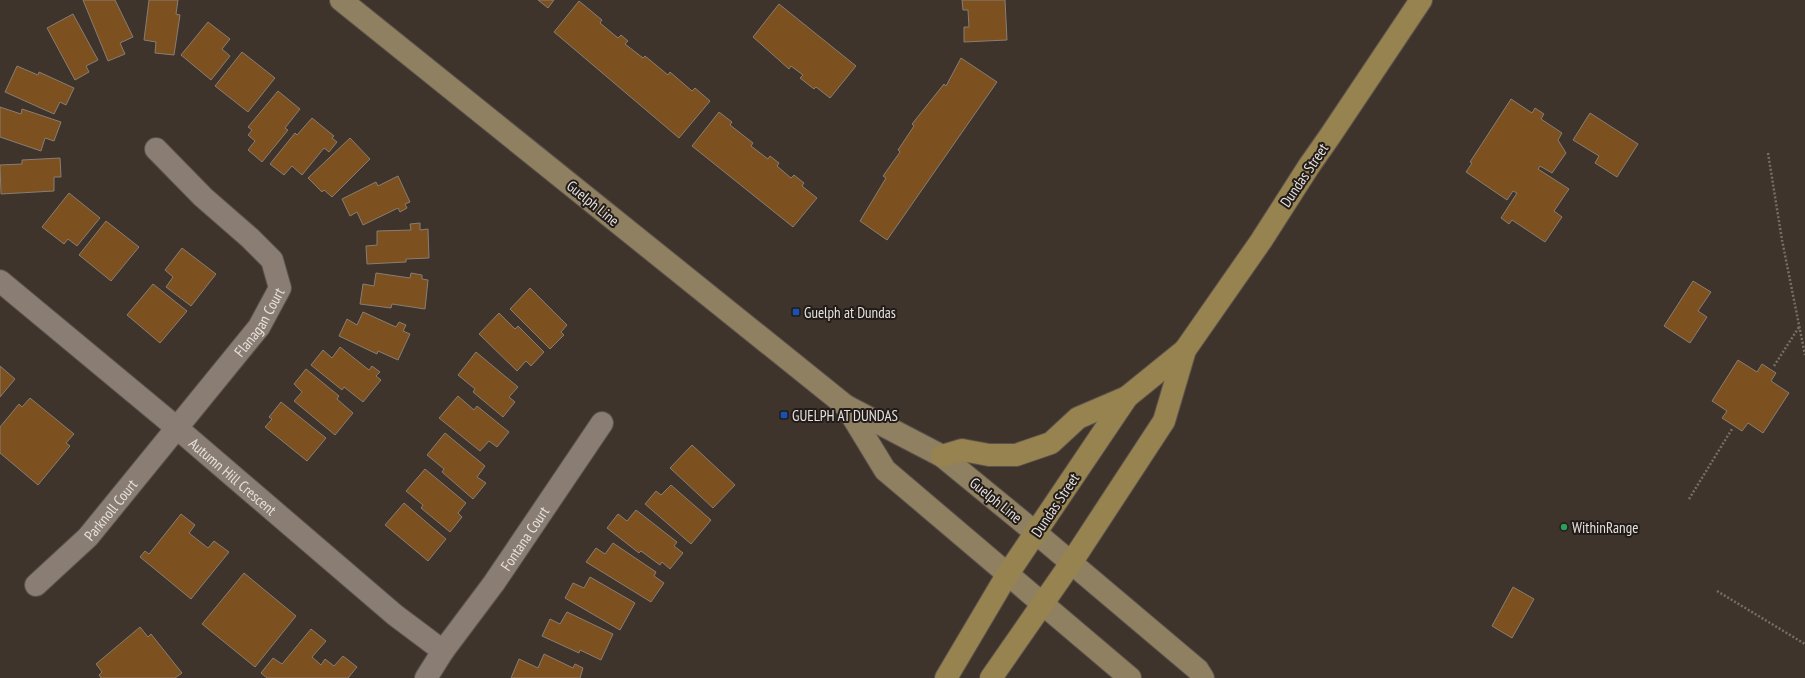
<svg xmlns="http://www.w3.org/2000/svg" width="1805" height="678" viewBox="0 0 1805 678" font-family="'PT Sans Narrow',sans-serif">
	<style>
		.building { fill: #7d511f; stroke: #887d73 }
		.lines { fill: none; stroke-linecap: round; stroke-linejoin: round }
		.minor-casing { stroke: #5b524c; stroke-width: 24 }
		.secondary-casing { stroke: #5b524c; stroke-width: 24 }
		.primary-casing { stroke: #5b524c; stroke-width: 24 }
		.path { stroke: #776e67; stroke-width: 2.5; stroke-dasharray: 2 2; stroke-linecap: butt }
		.minor { stroke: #897d74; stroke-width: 22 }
		.secondary { stroke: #908062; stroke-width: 22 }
		.primary { stroke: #96834f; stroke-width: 22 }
		.transit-dot { fill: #1a4fb4; stroke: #211c19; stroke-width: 1.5 }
		.leisure-dot { fill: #2e9e5b; stroke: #211c19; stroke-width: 1.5 }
		.labels { text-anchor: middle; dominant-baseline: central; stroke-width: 4; stroke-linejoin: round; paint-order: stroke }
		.street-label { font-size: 15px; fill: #e7e0db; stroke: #211c19 }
		.poi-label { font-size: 15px; fill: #e7e0db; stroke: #211c19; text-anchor: start }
	</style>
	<rect width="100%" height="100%" fill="#3e342c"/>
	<!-- building -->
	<g class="building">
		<path d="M83,0H115L133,37L120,43L125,54L108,61Z"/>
		<path d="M149,0H178L176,14L180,15L174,55L155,53L156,42L144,40Z"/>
		<path d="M538,0H554L548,8Z"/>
		<path d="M962,0H1005L1007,40L964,42V27H969L968,10H963Z"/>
		<path d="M579,1L602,20L600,23L618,38L621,35L628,41L625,44L643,58L645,56L668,75L670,72L692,91L695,88L710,101L679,138L554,32Z"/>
		<path d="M779,4L856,66L830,98L816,87L814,89L800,78L803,75L791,66L789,69L753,37Z"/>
		<path d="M73,14L98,60L86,66L89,72L75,80L47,28Z"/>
		<path d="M208,22L230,39L222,49L230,56L211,80L181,55Z"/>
		<path d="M242,52L275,78L248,112L215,86Z"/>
		<path d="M961,58L997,82L887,240L860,221L886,178L883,176L900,152L898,150L914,126L912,124L944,84L946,86Z"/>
		<path d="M17,66L38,75L39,72L74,88L66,105L60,102L54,114L5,92Z"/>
		<path d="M278,91L300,109L285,128L288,130L262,162L248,150L255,141L248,135L252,130L248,127Z"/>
		<path d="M1511,99L1532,113L1535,108L1544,114L1541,119L1562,133L1558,140L1566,153L1552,173L1540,166L1538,169L1569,189L1554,211L1562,217L1545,242L1512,220L1509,224L1501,218L1517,193L1513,191L1507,200L1466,172L1472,163L1470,162Z"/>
		<path d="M0,107L21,114L22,109L61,122L54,141L45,138L41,151L0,137Z"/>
		<path d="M719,112L732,122L730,125L753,143L751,146L768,159L770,156L779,163L777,166L791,178L794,175L804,183L802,186L817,198L793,227L692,146Z"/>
		<path d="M1590,113L1638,144L1617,177L1595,163L1599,156L1573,140Z"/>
		<path d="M312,118L334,136L332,138L337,142L329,152L324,148L302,175L292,166L284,175L270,164L295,133L297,135Z"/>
		<path d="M350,138L370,159L332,197L324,190L322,192L308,178Z"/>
		<path d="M60,158L61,177H54V191L1,194L0,165L22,164V160Z"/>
		<path d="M398,176L410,202L405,204L407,208L400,212L398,208L363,225L357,212L350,216L342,199L376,182L378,186Z"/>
		<path d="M69,193L100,218L77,246L68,239L64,244L42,227Z"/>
		<path d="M106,221L139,247L111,281L79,255Z"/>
		<path d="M420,223V230L428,229L429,258L406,259V262L367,264L366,246L377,245V231L411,230L410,224Z"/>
		<path d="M182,248L216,274L191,306L166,287L173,277L165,270Z"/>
		<path d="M376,273L410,278L411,273L422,275V279L428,280L425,309L392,304L391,308L360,304L363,284L374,286Z"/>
		<path d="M1693,281L1711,292L1698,311L1707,317L1690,343L1664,326Z"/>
		<path d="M153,284L187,311L160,343L127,315Z"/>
		<path d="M530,288L567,325L561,332L564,335L550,349L510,309Z"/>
		<path d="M363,312L396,327L399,322L406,325L403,331L410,334L398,360L378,351L377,354L339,336L347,319L357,325Z"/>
		<path d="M499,313L515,329L518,326L544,352L531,366L526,361L517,371L479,334Z"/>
		<path d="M340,347L369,370L372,366L380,372L376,376L381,380L363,402L344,387L342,390L311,365L323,350L332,358Z"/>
		<path d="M476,352L518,387L509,397L515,402L503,417L473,392L475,389L458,375Z"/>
		<path d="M1738,360L1757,372L1762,364L1776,373L1771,381L1789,393L1763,433L1748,423L1742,431L1722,418L1727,411L1712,401Z"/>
		<path d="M0,366L15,379L0,397Z"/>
		<path d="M306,369L339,396L337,399L353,413L335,435L294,401L302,392L294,384Z"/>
		<path d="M458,396L474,410L477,406L509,432L497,447L489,441L480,451L439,418Z"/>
		<path d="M30,398L74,434L66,443L70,446L38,485L0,453V427L19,404L22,407Z"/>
		<path d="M281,402L326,438L307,461L265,427L272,419L269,417Z"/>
		<path d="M445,433L485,466L477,477L486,483L473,499L442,472L444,469L427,455Z"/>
		<path d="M692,445L735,485L713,508L670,468Z"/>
		<path d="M425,469L466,503L458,513L462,517L450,532L421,508L423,505L406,491Z"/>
		<path d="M671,485L711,520L691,544L645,504L656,491L661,495Z"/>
		<path d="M404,503L446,539L428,561L385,525Z"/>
		<path d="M636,510L677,542L674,546L683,553L670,569L662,562L660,565L641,551L639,553L607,528L618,514L627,521Z"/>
		<path d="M181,514L195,525L189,533L208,548L214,541L229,552L191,599L140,557L145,551L149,554Z"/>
		<path d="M613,543L656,572L654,576L664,583L651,602L586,562L596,548L605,554Z"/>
		<path d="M244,573L296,616L255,667L202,624Z"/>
		<path d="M590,577L635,603L620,630L565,598L573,583L584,588Z"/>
		<path d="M1513,587L1534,599L1512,638L1492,626Z"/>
		<path d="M567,612L613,634L601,660L580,650L579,653L542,636L550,619L560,624Z"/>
		<path d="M140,627L148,637L151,634L182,673L175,678H101L99,675L102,672L96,664Z"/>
		<path d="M311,629L326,641L312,657L321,665L325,659L334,666L343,656L357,667L348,678H267L261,673L273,658L282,664Z"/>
		<path d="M544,654L573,668L575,664L583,668L580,678H511L519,659L538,668Z"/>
	</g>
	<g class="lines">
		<!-- minor casing -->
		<g class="minor-casing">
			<g id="minor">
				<path id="s1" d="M0,281L177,428L395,615L443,651"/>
				<path id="s2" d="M36,585L88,537L259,327L280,288L272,260L250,238L203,197L156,149"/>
				<path id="s3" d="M426,678L443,651L494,583L602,423"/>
			</g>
		</g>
		<!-- secondary casing -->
		<g class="secondary-casing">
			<g id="secondary">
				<path d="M341,0L846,406L942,456L1036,533L1198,670L1203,678"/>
				<path d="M846,406L885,470L1130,678"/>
			</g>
		</g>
		<!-- primary casing -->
		<g class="primary-casing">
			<g id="primary">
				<path d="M942,456L962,450L989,455H1016L1051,443L1078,418L1127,397"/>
				<path d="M946,678L1007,575L1127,397L1185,350L1261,241L1309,166L1330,136L1421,0"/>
				<path d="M991,678L1071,563L1164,421L1185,350"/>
			</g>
		</g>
		<!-- path -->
		<g class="path">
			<path d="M1768,153L1782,240L1805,355"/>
			<path d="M1774,366L1799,327"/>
			<path d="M1689,499L1732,429"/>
			<path d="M1717,591L1805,644"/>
		</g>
		<!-- minor -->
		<use href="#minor" class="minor"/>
		<!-- secondary -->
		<use href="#secondary" class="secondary"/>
		<!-- primary -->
		<use href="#primary" class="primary"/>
	</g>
	<!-- markers -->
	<g class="transit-dot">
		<rect x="792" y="308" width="8" height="8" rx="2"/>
		<rect x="780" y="411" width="8" height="8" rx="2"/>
	</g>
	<circle class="leisure-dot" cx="1564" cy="527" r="4"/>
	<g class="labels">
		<!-- street labels -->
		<g class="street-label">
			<text transform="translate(1304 175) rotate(-56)">Dundas Street</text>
			<text transform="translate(593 203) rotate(39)">Guelph Line</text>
			<text stroke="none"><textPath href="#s2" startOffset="346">Flanagan Court</textPath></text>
			<text stroke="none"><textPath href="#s1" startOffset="304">Autumn Hill Crescent</textPath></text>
			<text transform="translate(996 500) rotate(39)">Guelph Line</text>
			<text transform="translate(1055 505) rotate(-56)">Dundas Street</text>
			<text stroke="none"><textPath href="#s2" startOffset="106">Parknoll Court</textPath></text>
			<text stroke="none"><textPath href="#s3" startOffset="171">Fontana Court</textPath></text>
		</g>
		<!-- poi labels -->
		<g class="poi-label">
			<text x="804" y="312">Guelph at Dundas</text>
			<text x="792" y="415">GUELPH AT DUNDAS</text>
			<text x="1572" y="527">WithinRange</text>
		</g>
	</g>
</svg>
